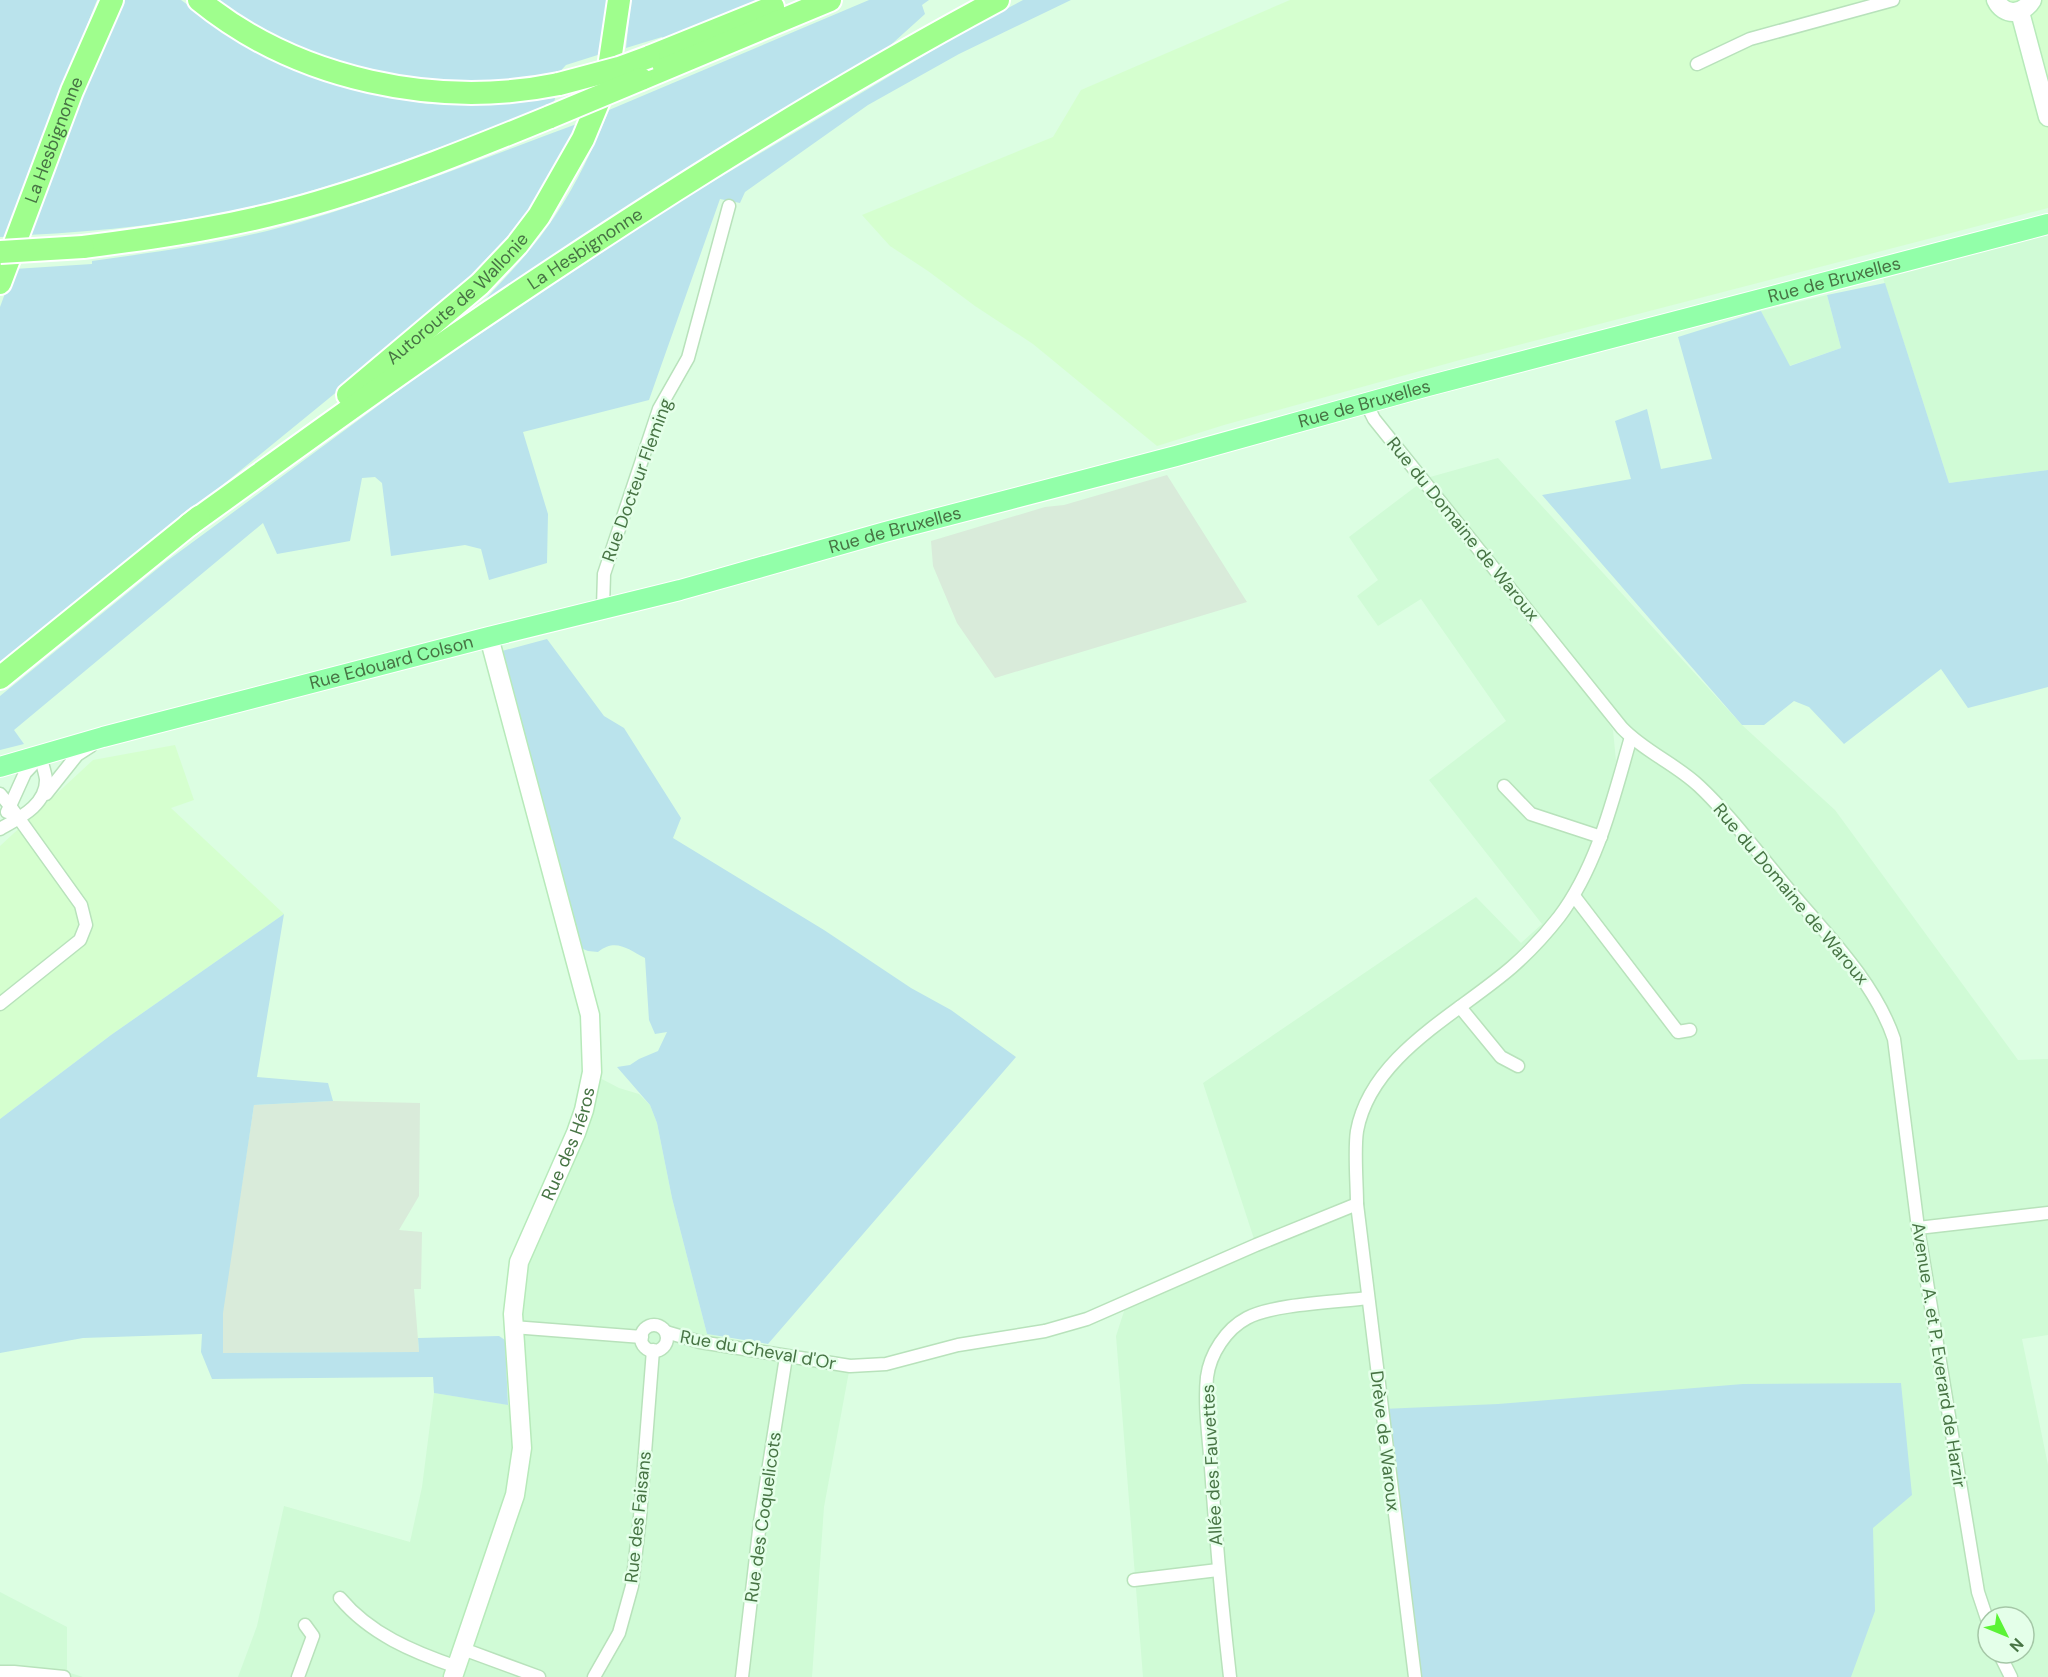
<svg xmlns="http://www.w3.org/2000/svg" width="2048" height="1677" viewBox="0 0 2048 1677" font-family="'DM Sans',sans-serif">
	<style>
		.residential { fill: #d0fbd6; fill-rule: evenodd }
		.commercial { fill: #d5ffcf }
		.industrial { fill: #d9ebda }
		.green { fill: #bae3ec }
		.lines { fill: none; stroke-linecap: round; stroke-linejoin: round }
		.street-casing { stroke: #b8e2bb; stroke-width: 15 }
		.secondary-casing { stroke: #b7eaba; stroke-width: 21 }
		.primary-casing { stroke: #fff; stroke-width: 22 }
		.highway-casing { stroke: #fff; stroke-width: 26 }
		.street { stroke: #fff; stroke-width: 12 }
		.secondary { stroke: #fff; stroke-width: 18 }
		.primary { stroke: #92ffa9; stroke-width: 20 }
		.highway { stroke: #9ffe8d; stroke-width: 22 }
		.highway-bridge-casing { stroke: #fff; stroke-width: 26; stroke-linecap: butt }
		.highway-bridge { stroke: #9ffe8d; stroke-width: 22 }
		.labels { text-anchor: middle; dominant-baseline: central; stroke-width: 5; stroke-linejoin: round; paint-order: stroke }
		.street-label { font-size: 18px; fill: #477444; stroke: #e4ffe9 }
	</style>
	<rect width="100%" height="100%" fill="#dcfee2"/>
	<!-- residential -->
	<g class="residential">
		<path d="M2048,232V470L1949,483L1882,275Z"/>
		<path d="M1827,295L1841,348L1789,366L1761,311Z"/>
		<path d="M1498,458L1742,725L1835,810L2018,1060L2048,1059V1335L2022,1339L2048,1465V1677H1143L1116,1336L1127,1302L1256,1245L1203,1083L1476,897L1521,943L1542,924L1429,780L1506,721L1421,599L1378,626L1357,596L1378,580L1349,537L1419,484L1582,686L1613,730L1616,761L1607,797L1592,841L1568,894L1550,917L1574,896L1631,737L1423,479ZM1988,1617H2024V1653H1988Z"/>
		<path d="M598,1077L619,1088L639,1094L650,1105L657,1123L672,1198L707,1334L773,1347L786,1357L850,1366L824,1507L812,1677H456L517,1500L519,1334L526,1259Z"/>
		<path d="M434,1393L516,1406L512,1493L452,1677H238L257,1626L284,1506L410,1542L422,1487Z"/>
		<path d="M0,1592L67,1627V1672L83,1677H0Z"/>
	</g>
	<!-- commercial -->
	<g class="commercial">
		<path d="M1290,0H2048V208L1460,360L1224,425L1157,446L1033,344L975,306L928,271L890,246L862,215L1053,137L1081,90Z"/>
		<path d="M175,745L194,800L171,808L284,914L111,1035L0,1119V846L93,760Z"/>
	</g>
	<!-- industrial -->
	<g class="industrial">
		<path d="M1167,475L1247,602L995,678L957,623L933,566L931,541L1045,507L1064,505Z"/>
		<path d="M333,1101L420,1103L419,1196L399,1230L422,1232L421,1289H414L419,1352L223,1353L222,1313L254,1105Z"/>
	</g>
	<!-- green -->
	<g class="green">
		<path d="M0,0H97L57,101L6,237H0Z"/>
		<path d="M120,0H181L245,45L297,70L366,93L428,104L483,105L555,98L554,103C461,139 367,178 270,202C191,222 108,231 27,235Z"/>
		<path d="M215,0H613L604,53L566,65L555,77L455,85L353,68L295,48L234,14Z"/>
		<path d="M631,0H774L665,42L662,37L626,48Z"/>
		<path d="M869,0H929L922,5L925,14L873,61L507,291L481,304C507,276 534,248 555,216C577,183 594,147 609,110Z"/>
		<path d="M1023,0H1071L959,54L868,105L745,192L740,203L720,199L649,400L523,432L548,514L547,563L489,580L481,549L465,545L391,556L382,483L375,477L362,478L350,541L277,554L263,523L14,730L24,744L0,750V696L167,561L432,366L667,209L972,27Z"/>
		<path d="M582,122L565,161L504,251L459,292L0,667V307L14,269L92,264V261C150,253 210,245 267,231C375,203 478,160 582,122Z"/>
		<path d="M1885,283L1949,483L2048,470V687L1968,708L1941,669L1844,744L1809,707L1794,701L1764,725H1742L1542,495L1631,479L1615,421L1647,409L1661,469L1712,459L1678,337L1761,311L1790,366L1841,348L1827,295Z"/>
		<path d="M547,639L604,716L624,728L681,818L673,838L824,930L911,988L951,1010L1016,1057L768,1344L707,1334L672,1198L657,1123L650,1105L617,1067L630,1065L639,1059L658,1051L667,1032L655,1034L649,1020L645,958C627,949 616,938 598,952L588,951L571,944L502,651Z"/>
		<path d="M284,914L257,1077L328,1083L333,1101L254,1105L223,1313V1353L419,1352L418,1338L499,1336L505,1340L508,1405L434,1393L433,1377L212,1379L201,1352L202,1334L83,1338L0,1353V1119L111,1035Z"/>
		<path d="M1901,1383L1912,1495L1873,1528L1875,1611L1851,1677H1420L1382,1409L1498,1404L1743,1384Z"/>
	</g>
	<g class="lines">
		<!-- street casing -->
		<g class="street-casing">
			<g id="street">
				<path d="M1697,64L1750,39L1893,0"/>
				<path d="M1366,403L1374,419L1622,728C1645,752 1676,764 1699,786C1729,814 1754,848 1780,879C1820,928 1874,979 1894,1039L1918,1228L1978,1592L1988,1622"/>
				<path d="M603,607L604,574L659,409L688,358L729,206"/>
				<path d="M1504,786L1531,814L1601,837"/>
				<path d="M0,794L10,806L7,812"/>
				<path d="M46,794L77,755L91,746"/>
				<path d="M0,829C19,818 47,805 46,779C45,772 42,763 40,756"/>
				<path d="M1574,896L1678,1032L1690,1030"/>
				<path d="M0,1004L80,940L86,925L81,905L10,806L25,773L40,757"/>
				<path d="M1460,1007L1501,1057L1518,1066"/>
				<path d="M1918,1228L2048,1213"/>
				<circle cx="654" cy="1338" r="13"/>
				<path d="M513,1327L642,1337"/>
				<path d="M666,1332L700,1342L850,1366L886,1364L958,1345L1045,1331L1087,1319L1256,1245L1357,1204"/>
				<path d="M1134,1580L1218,1570"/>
				<path d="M340,1598C370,1634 413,1652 457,1667"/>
				<path d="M463,1649L539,1677"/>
				<path d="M1999,1653L2011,1677"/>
				<path d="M0,1672H14L64,1677"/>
				<path d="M298,1677L313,1636L305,1625"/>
				<path d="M594,1677L619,1633L632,1586L640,1517L653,1350"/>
				<path d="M742,1677L760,1522L786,1357"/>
				<path d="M1230,1677C1222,1607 1216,1538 1211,1468C1209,1438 1204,1406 1207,1377C1210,1354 1226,1329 1247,1318C1273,1304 1336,1302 1368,1298"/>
				<path d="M1415,1677L1357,1204C1357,1184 1354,1150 1357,1131C1371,1055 1458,1014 1512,967C1529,952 1545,935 1559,917C1598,865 1613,799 1631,737"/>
			</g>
		</g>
		<!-- secondary casing -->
		<g class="secondary-casing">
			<g id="secondary">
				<path d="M1996,0C2004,17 2023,15 2032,0"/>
				<path d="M2020,12L2048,117"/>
				<path id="s1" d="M453,1677L515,1495L522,1448L513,1314L519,1262L576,1133L584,1110L592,1072L590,1015L489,637"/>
			</g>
		</g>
		<!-- primary casing -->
		<g class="primary-casing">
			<g id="primary">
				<path id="s2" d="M0,767L103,737L489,637L680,590L885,532L1176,456L1424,387L2048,224"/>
			</g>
		</g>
		<!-- highway casing -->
		<g class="highway-casing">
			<g id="highway">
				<path d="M199,0C297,80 437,109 559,84"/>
				<path d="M649,57L773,7"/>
				<path d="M641,79L830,0"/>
				<path d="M83,247C163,237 242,225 319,202C398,179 474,148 550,117"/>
				<path id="s3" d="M0,283L72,91L112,0"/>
				<path id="s4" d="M348,395L480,284L517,245L539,216L583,139L607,81L619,0"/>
				<path id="s5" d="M189,525C281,459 372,392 466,328C638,211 815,98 998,0"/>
				<path d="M0,678L199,517"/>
			</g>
		</g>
		<!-- street -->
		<use href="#street" class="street"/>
		<!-- secondary -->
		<use href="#secondary" class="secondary"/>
		<!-- primary -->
		<use href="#primary" class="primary"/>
		<!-- highway -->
		<use href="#highway" class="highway"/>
		<!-- highway-bridge casing -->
		<g class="highway-bridge-casing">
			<g id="highway-bridge">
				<path d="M559,84L619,68L649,57"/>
				<path d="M550,117L641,79"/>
				<path d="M0,252L83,247"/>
			</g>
		</g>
		<!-- highway-bridge -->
		<use href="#highway-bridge" class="highway-bridge"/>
	</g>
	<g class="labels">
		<!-- street labels -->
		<g class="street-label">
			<text stroke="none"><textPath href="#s3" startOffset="153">La Hesbignonne</textPath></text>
			<text stroke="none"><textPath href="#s5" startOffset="483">La Hesbignonne</textPath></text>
			<text stroke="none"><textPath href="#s2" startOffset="1898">Rue de Bruxelles</textPath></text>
			<text stroke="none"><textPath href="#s4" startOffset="146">Autoroute de Wallonie</textPath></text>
			<text stroke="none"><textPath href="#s2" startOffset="1412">Rue de Bruxelles</textPath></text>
			<text transform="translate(637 480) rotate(-70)">Rue Docteur Fleming</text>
			<text transform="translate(1463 529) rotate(51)">Rue du Domaine de Waroux</text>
			<text stroke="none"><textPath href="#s2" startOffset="926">Rue de Bruxelles</textPath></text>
			<text stroke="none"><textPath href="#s2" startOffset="405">Rue Edouard Colson</textPath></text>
			<text transform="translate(1791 894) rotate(50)">Rue du Domaine de Waroux</text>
			<text stroke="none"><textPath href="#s1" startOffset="555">Rue des Héros</textPath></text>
			<text transform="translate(758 1350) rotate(10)">Rue du Cheval d'Or</text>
			<text transform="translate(1939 1355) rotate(81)">Avenue A. et P. Everard de Harzir</text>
			<text transform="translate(1385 1441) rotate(83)">Drève de Waroux</text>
			<text transform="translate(1212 1465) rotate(-93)">Allée des Fauvettes</text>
			<text transform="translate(638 1517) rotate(-84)">Rue des Faisans</text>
			<text transform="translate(763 1517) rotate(-82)">Rue des Coquelicots</text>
		</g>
	</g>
	<!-- north arrow -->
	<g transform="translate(2006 1635) rotate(133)"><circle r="28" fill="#e4ffe9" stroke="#a5c7a7" stroke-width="1.5"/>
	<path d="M0-4.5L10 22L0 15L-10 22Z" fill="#5bf336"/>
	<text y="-9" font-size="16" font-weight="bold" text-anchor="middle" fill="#477444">N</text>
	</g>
</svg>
